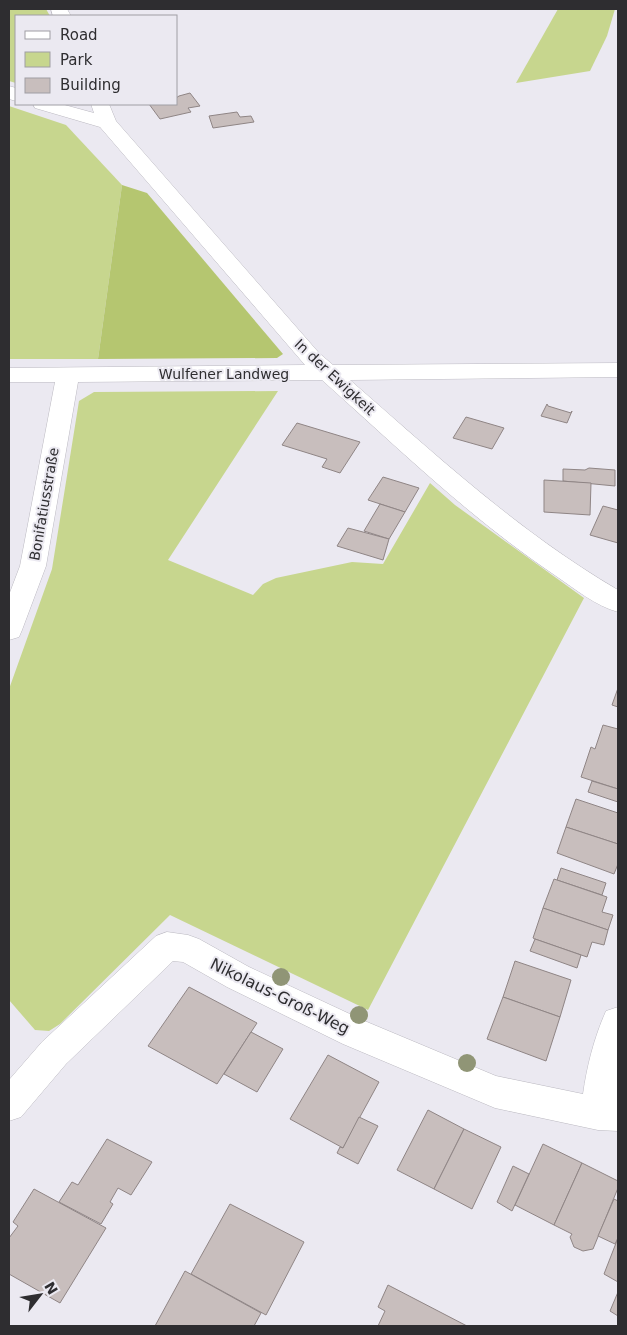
<svg xmlns="http://www.w3.org/2000/svg" width="627" height="1335" viewBox="0 0 627 1335" font-family="'DejaVu Sans',sans-serif">
	<style>
		.green { fill: #c7d68e }
		.forest { fill: #b5c670 }
		.building { fill: #c8bebd; stroke: #8f8585 }
		.lines { fill: none; stroke-linecap: round; stroke-linejoin: round }
		.minor-casing { stroke: #bbb9c1; stroke-width: 1 }
		.minor { fill: #fff; fill-rule: evenodd }
		.tree { fill: #909576 }
		.labels { text-anchor: middle; dominant-baseline: central; stroke-width: 4; stroke-linejoin: round; paint-order: stroke }
		.street-label { font-size: 14px; fill: #2e2d30; stroke: #ebe9f1 }
		.near-street-label { font-size: 16px; fill: #2e2d30; stroke: #ebe9f1 }
	</style>
	<rect width="100%" height="100%" fill="#ebe9f1"/>
	<!-- green -->
	<g class="green">
		<path d="M9,9H46L50,16H16V83L9,81Z"/>
		<path d="M558,9H615L607,36L590,71L516,83Z"/>
		<path d="M9,106L66,125L122,185L98,359H9Z"/>
		<path d="M278,391L168,560L253,595L263,584L276,578L352,562L383,564L430,483L455,505L584,598L368,1010L170,915L60,1024L49,1031L35,1030L9,1000V689L52,569L79,401L94,392Z"/>
	</g>
	<!-- forest -->
	<path class="forest" d="M122,185L147,193L283,354L277,358L98,359Z"/>
	<!-- building -->
	<g class="building">
		<path d="M190,93L200,106L188,108L191,112L160,119L149,104H176V98L179,96Z"/>
		<path d="M237,112L240,117L251,116L254,122L213,128L209,116Z"/>
		<path d="M547,404L548,406L571,413L572,411L567,423L541,416Z"/>
		<path d="M466,417L504,428L492,449L453,438Z"/>
		<path d="M297,423L360,442L340,473L322,467L327,459L282,445Z"/>
		<path d="M589,468L615,470V486L563,481V469L585,470Z"/>
		<path d="M383,477L419,488L405,512L368,500Z"/>
		<path d="M544,480L591,483L590,515L544,512Z"/>
		<path d="M380,504L405,512L389,539L364,531Z"/>
		<path d="M603,506L618,510V543L590,535Z"/>
		<path d="M348,528L389,539L383,560L337,546Z"/>
		<path d="M618,688V707L612,705Z"/>
		<path d="M603,725L618,729V789L581,777L591,747L595,749Z"/>
		<path d="M592,781L618,789V802L588,792Z"/>
		<path d="M576,799L618,813V844L566,827Z"/>
		<path d="M566,827L618,844V864L614,874L557,853Z"/>
		<path d="M561,868L606,883L602,895L557,880Z"/>
		<path d="M554,879L607,897L602,912L613,915L608,930L543,908Z"/>
		<path d="M543,908L608,930L604,945L592,942L587,957L535,939L533,938Z"/>
		<path d="M535,939L581,955L577,968L530,951Z"/>
		<path d="M515,961L571,980L560,1017L503,997Z"/>
		<path d="M189,987L257,1023L217,1084L148,1046Z"/>
		<path d="M503,997L560,1017L546,1061L487,1039Z"/>
		<path d="M251,1032L283,1049L257,1092L224,1074Z"/>
		<path d="M328,1055L379,1082L343,1148L290,1119Z"/>
		<path d="M428,1110L464,1129L434,1189L397,1170Z"/>
		<path d="M359,1117L378,1126L358,1164L337,1153L340,1147L343,1148Z"/>
		<path d="M464,1129L501,1147L472,1209L434,1189Z"/>
		<path d="M107,1139L152,1162L131,1195L118,1188L110,1202L113,1204L101,1224L59,1202L72,1182L78,1185Z"/>
		<path d="M543,1144L582,1163L554,1225L515,1205Z"/>
		<path d="M582,1163L618,1181V1188L593,1249L583,1251L574,1247L570,1237L572,1234L554,1225Z"/>
		<path d="M513,1166L529,1174L512,1211L497,1202Z"/>
		<path d="M34,1189L106,1228L60,1303L9,1274V1238L18,1226L13,1222Z"/>
		<path d="M614,1199L618,1201V1238L615,1244L598,1236Z"/>
		<path d="M230,1204L304,1242L266,1315L191,1274Z"/>
		<path d="M618,1238V1282L604,1274Z"/>
		<path d="M185,1271L261,1313L254,1326H155Z"/>
		<path d="M388,1285L467,1326H378L385,1311L378,1307Z"/>
		<path d="M618,1292V1316L610,1311Z"/>
	</g>
	<g class="lines">
		<!-- minor casing -->
		<g class="minor-casing">
			<g id="minor">
				<path d="M51,9H67L71,16H53Z"/>
				<path d="M9,86L16,88V101L9,99Z"/>
				<path d="M33,104H61L94,113L91,104H109L116,121L319,353L333,365L618,363V377L350,380C436,455 519,532 618,590V612C596,606 575,589 556,576C471,519 398,448 322,380L78,382L46,566L22,630L19,637L9,640V595L20,566L55,382H9V368L305,365L100,127L35,108Z"/>
				<path d="M167,932L188,935L199,939L249,967L367,1022L496,1076L583,1094C587,1066 594,1038 606,1011L618,1007V1131L598,1130L495,1108L343,1044L227,987L183,962L173,961L66,1064L21,1117L9,1121V1080L42,1042L156,936Z"/>
			</g>
		</g>
		<!-- minor -->
		<use href="#minor" class="minor"/>
	</g>
	<!-- trees -->
	<g class="tree">
		<circle cx="281" cy="977" r="9"/>
		<circle cx="359" cy="1015" r="9"/>
		<circle cx="467" cy="1063" r="9"/>
	</g>
	<g class="labels">
		<!-- street labels -->
		<g class="street-label">
			<text x="224" y="374">Wulfener Landweg</text>
			<text transform="translate(335 377) rotate(43)">In der Ewigkeit</text>
			<text transform="translate(44 504) rotate(-80)">Bonifatiusstraße</text>
		</g>
		<!-- near-street labels -->
		<g class="near-street-label">
			<text transform="translate(280 996) rotate(26)">Nikolaus-Groß-Weg</text>
		</g>
	</g>
	<!-- border -->
	<rect width="627" height="1335" fill="none" stroke="#2e2d30" stroke-width="20"/>
	<!-- legend -->
	<rect x="15" y="15" width="162" height="90" fill="#ebe9f1" stroke="#9f9ea4"/>
	<rect x="25" y="31" width="25" height="8" fill="#ffffff" stroke="#9f9ea4"/>
	<text x="60" y="40" font-size="15" fill="#2e2d30">Road</text>
	<rect x="25" y="52" width="25" height="15" fill="#c7d68e" stroke="#9f9ea4"/>
	<text x="60" y="65" font-size="15" fill="#2e2d30">Park</text>
	<rect x="25" y="78" width="25" height="15" fill="#c8bebd" stroke="#9f9ea4"/>
	<text x="60" y="90" font-size="15" fill="#2e2d30">Building</text>
	<!-- north arrow -->
	<g transform="translate(40 1295) rotate(59)" stroke="#ebe9f1" stroke-width="4" paint-order="stroke">
	<path d="M0-4L9 19L0 12L-9 19Z" fill="#2e2d30"/>
	<text y="-8" font-size="14" font-weight="bold" text-anchor="middle" fill="#2e2d30">N</text>
	</g>
</svg>
